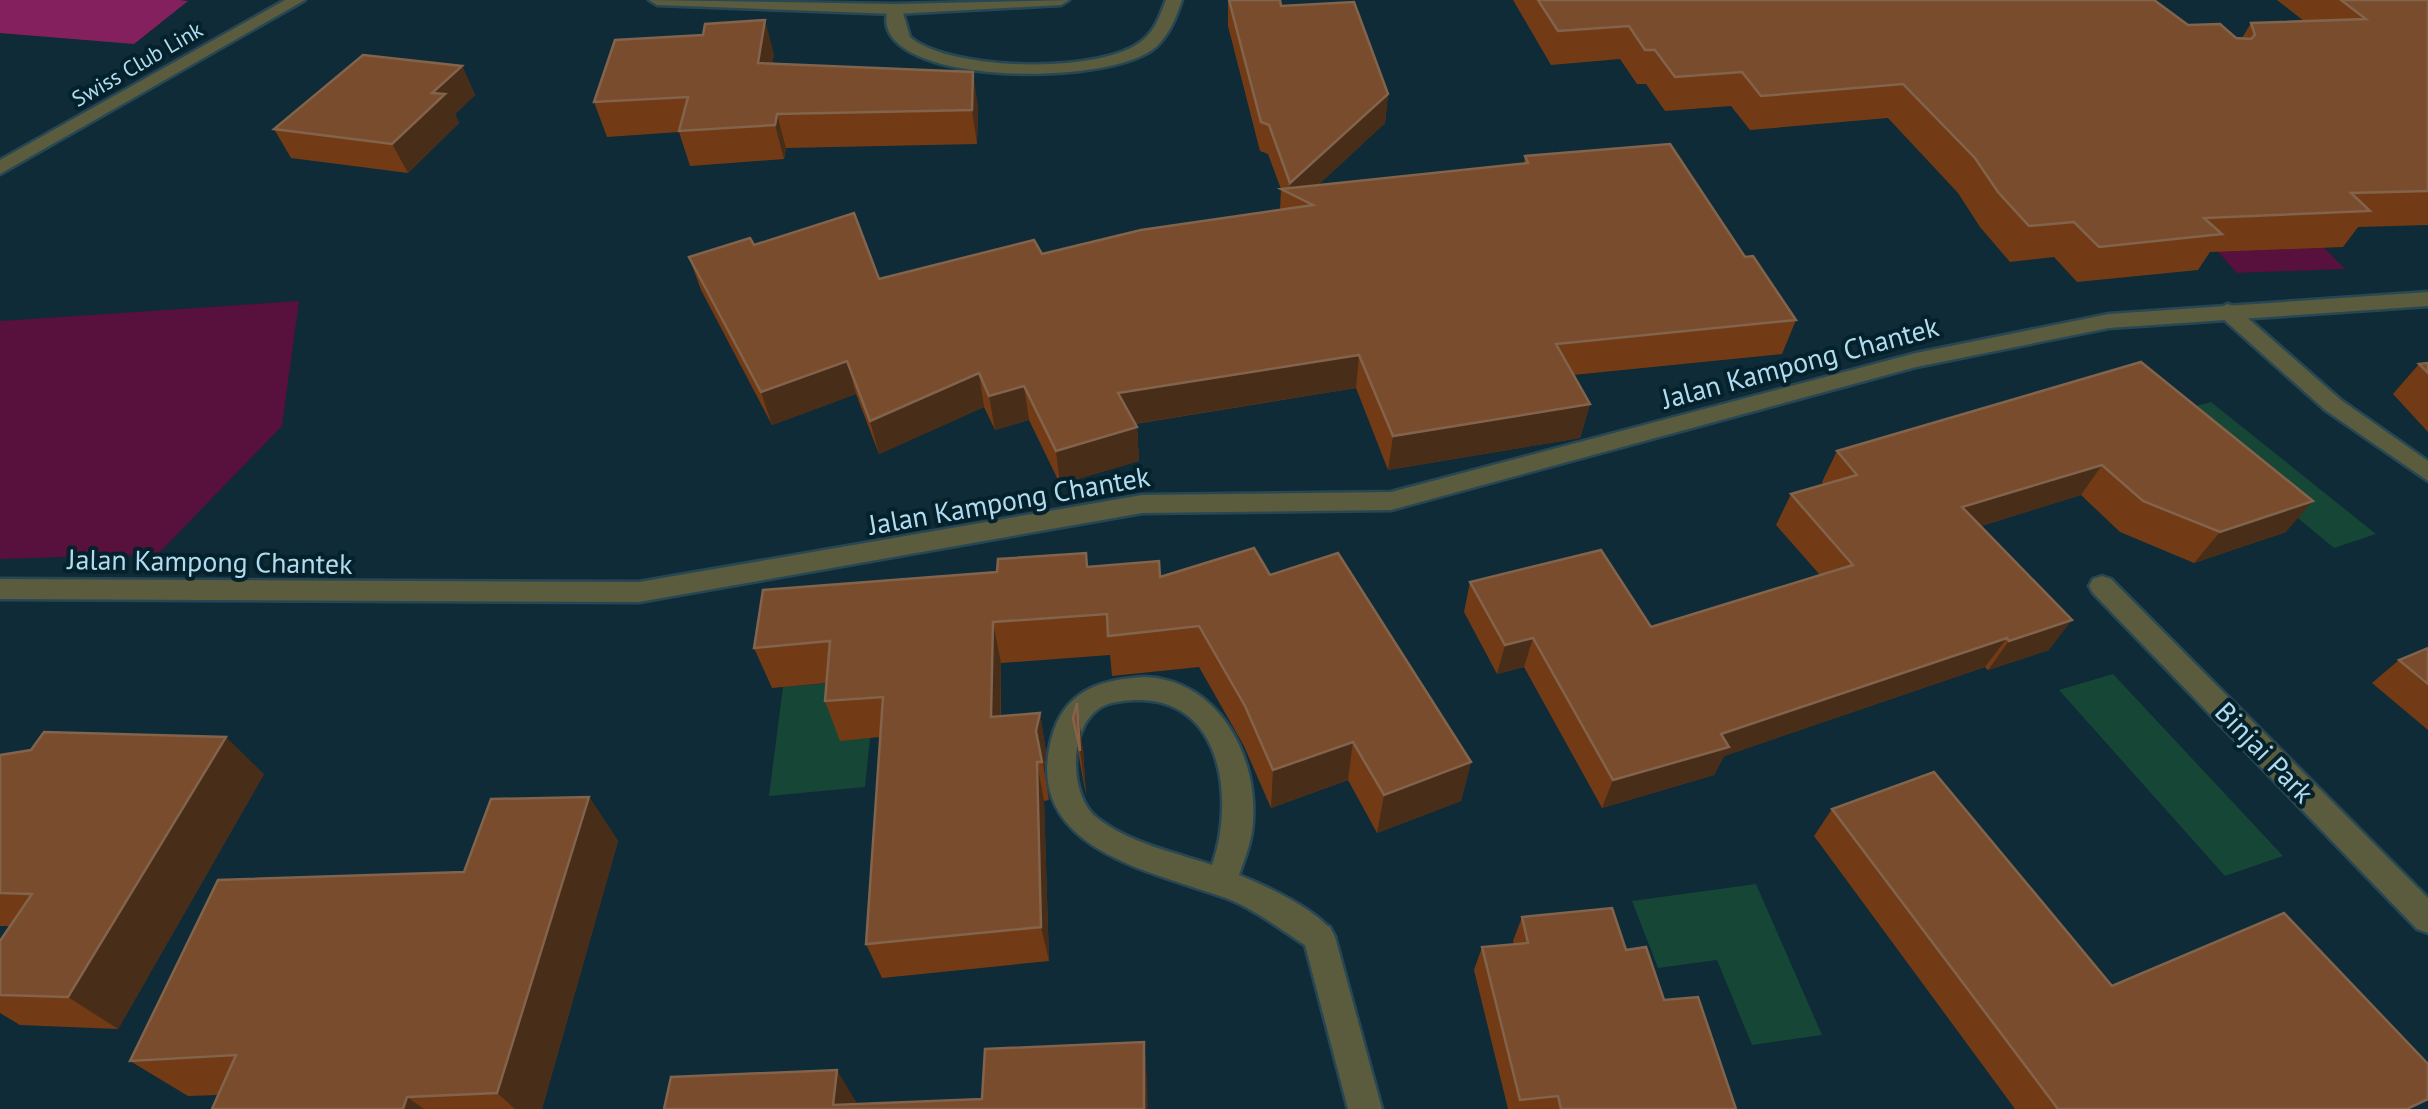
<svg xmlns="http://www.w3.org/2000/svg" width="2428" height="1109" viewBox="0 0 2428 1109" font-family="'PT Sans',sans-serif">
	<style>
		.green { fill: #58103c }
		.forest { fill: #85205e }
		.water { fill: #164636 }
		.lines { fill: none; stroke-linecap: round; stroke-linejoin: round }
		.service-casing { stroke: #284754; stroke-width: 5 }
		.minor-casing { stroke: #284754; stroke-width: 5 }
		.service { fill: #5b5b3d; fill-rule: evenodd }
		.minor { fill: #5b5b3d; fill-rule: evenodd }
		.wall { fill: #733b15 }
		.shaded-wall { fill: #482d19 }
		.building { fill: #794c2d; stroke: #82634b; stroke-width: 2.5 }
		.labels { text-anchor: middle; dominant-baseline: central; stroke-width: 8; stroke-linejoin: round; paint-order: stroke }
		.far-street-label { font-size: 22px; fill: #b1dbee; stroke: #04212c }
		.street-label { font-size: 28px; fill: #b1dbee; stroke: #04212c }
	</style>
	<rect width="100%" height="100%" fill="#0e2b37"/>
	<!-- green -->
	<g class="green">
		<path d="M2214,136L2345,269L2237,273L2116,139Z"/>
		<path d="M299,301L282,426L158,554L0,559V321Z"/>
	</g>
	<!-- forest -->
	<path class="forest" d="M0,0H179L188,1L134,44L0,33Z"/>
	<!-- water -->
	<g class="water">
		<path d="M2211,402L2376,534L2334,548L2171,413Z"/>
		<path d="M2113,674L2283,856L2225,876L2059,690Z"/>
		<path d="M845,682L841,740L870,738L865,787L769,796L783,687Z"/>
		<path d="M1756,884L1822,1035L1752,1045L1717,960L1658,968L1632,901Z"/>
	</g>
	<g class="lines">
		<!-- service casing -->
		<g class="service-casing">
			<g id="service">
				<path d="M1166,0H1182C1176,18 1170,33 1156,47C1109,89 857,86 889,6H901L910,37C949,71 1103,75 1143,40C1156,29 1160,15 1166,0Z"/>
				<path d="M2227,304L2234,306L2341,400L2428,461V481L2325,410L2220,316L2216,311Z"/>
				<path d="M1145,677C1218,680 1258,755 1253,822C1252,841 1245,858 1239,875C1264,885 1324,912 1335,937L1330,947L1319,952L1308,947C1281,930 1254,908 1223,897C1144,869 1016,846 1054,730C1069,688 1105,679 1145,677ZM1134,700C1223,696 1235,800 1212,865C1174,852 1128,843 1096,817C1070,795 1068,732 1097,710C1107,702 1121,701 1134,700Z"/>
			</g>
		</g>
		<!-- minor casing -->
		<g class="minor-casing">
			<g id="minor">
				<path d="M285,0H305L0,174V160Z"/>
				<path d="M649,0L895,4L1069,0L1061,5L895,14L657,5Z"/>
				<path d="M2428,292V306L2109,328L1916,367L1391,510L1142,513L639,602L0,599V579L639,582L1142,495L1391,492L1916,353L2109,314Z"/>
				<path d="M2102,576L2111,579L2428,898V933L2417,929L2093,593L2089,586L2093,579Z"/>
				<path d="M1319,922L1330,927L1335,937L1382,1109H1348L1303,937L1308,927Z"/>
			</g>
		</g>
		<!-- service -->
		<use href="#service" class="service"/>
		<!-- minor -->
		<use href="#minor" class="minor"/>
	</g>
	<!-- wall -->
	<g class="wall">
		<path d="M1228,0L1281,6L1388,94L1385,123L1318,185L1524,163L1525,156L1745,257L1796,320L1782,354L1573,375L1590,404L1580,438L1388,470L1356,388L1135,424L1137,427L1139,461L1060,484L1029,420L995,430L984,407L879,454L856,394L772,425L701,290L689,257L754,245L879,279L1042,254L1280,210L1281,189L1268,154L1260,151L1228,26Z"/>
		<path d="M1513,0H2154L2188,25L2242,38L2251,23L2304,21L2277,0H2428V225L2358,227L2343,247L2210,252L2198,270L2077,282L2054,257L2010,262L1980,227L1958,193L1888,118L1750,130L1731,106L1665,111L1646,84H1637L1620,59L1551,65Z"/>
		<path d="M774,54L772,64L978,106L977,144L786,148L784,159L690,166L679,132L607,137L594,102Z"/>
		<path d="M462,66L475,95L455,114L459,123L408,173L291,158L274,129Z"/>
		<path d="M2141,362L2286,532L2194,563L2120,532L2081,495L1981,526L2049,650L1988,670L1985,667L1724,756L1714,775L1602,808L1524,667L1497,674L1464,612L1470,582L1651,627L1820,575L1776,525L1791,494L1824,485L1822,482L1837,451Z"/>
		<path d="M2428,363V432L2393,394L2419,364Z"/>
		<path d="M1087,567L1160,577L1270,575L1471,762L1461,801L1377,833L1348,780L1271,808L1244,746L1199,667L1112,676L1110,655L1001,663V716L1040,713L1046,752L1044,769L1049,800L1044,801L1049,961L882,978L866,944L880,737L840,741L825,701L827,683L772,688L754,648Z"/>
		<path d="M2428,648V730L2372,683L2399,660Z"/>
		<path d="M1073,718L1083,749L1086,795L1080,763Z"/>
		<path d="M0,755L264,774L118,1029L20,1025L0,1013V941L10,926H0Z"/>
		<path d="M589,797L618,841L542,1109H212L218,1095L188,1096L130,1061L464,872Z"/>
		<path d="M1832,809L2112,986L2410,1109H2015L1814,836Z"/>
		<path d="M1522,917L1626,950L1664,1000L1736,1109H1508L1474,970L1482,947L1514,944L1513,941Z"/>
	</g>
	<!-- shaded-wall -->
	<g class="shaded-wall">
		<path d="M765,20L774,54L767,97L758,63Z"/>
		<path d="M462,66L475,95L455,114L459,123L408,173L392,144L432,93Z"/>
		<path d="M973,72L978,106L977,144L972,110Z"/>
		<path d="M1388,94L1385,123L1302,200L1290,193V183Z"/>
		<path d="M777,114L786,148L784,159L775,125Z"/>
		<path d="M1359,355L1356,388L1120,426L1118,393Z"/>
		<path d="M847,361L856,394L772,425L761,392Z"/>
		<path d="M979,373L984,407L879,454L870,421Z"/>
		<path d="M1024,386L1029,420L995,430L989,396Z"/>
		<path d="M1590,404L1580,438L1388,470L1393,436Z"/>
		<path d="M1137,427L1139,461L1060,484L1056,451Z"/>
		<path d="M2102,465L2081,495L1944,537L1962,507Z"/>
		<path d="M2313,501L2286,532L2194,563L2220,532Z"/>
		<path d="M2072,620L2049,650L1988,670L2009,641Z"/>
		<path d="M993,622L1001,663L1000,756L991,717Z"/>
		<path d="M1533,638L1524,667L1497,674L1505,645Z"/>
		<path d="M2007,638L1985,667L1724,756L1714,775L1602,808L1613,780L1721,734Z"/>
		<path d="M1077,703L1083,749L1086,795L1080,751Z"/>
		<path d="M1040,713L1046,752L1044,769L1036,731Z"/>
		<path d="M226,737L264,774L118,1029L68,997Z"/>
		<path d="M1353,742L1348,780L1271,808L1273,770Z"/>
		<path d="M1037,762L1044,801L1049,961L1041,927Z"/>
		<path d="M1471,762L1461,801L1377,833L1384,795Z"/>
		<path d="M589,797L618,841L542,1109H515L497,1093Z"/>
		<path d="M1144,1042L1147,1079L1148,1109H1144Z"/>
		<path d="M837,1070L858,1105H833Z"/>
		<path d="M407,1097L424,1109H403Z"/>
	</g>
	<!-- building -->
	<g class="building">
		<path d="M1229,0H1280L1281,6L1354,2L1388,94L1290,183L1269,125L1261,122Z"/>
		<path d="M1538,0H2154L2188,25L2220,24L2236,38L2251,39L2255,35L2251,23L2366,19L2341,0H2428V191L2351,193L2370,211L2204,218L2222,234L2099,247L2074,222L2029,226L1998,192L1975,158L1903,84L1761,96L1742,72L1675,77L1655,50H1645L1629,26L1558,31Z"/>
		<path d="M765,20L758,63L973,72L972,110L777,114L775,125L679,131L688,97L594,102L615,40L703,35L705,24Z"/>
		<path d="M363,55L462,66L432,93L445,94L392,144L274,129Z"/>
		<path d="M1670,144L1745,257L1753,256L1796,320L1556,344L1590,404L1393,436L1359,355L1118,393L1137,427L1056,451L1024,386L989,396L979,373L870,421L847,361L761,392L689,257L750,238L754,245L854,213L879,279L1034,240L1042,254L1141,230L1313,205L1281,189L1528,163L1525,156Z"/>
		<path d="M2141,362L2313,501L2220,532L2143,501L2102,465L1962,507L2072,620L2009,641L2007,638L1721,734L1729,747L1613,780L1533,638L1505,645L1470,582L1601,550L1651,627L1853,565L1791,494L1857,475L1837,451Z"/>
		<path d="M2428,363V373L2419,364Z"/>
		<path d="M1254,548L1270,575L1338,553L1471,762L1384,795L1353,742L1273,770L1245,706L1199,626L1108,636L1107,614L993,622L991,717L1040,713L1036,731L1042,762H1037L1041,927L866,944L883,697L825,701L830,641L754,648L763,590L997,572L998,559L1086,553L1087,567L1159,561L1160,577Z"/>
		<path d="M2428,648V684L2399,660Z"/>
		<path d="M1077,703L1080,751L1073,718Z"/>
		<path d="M44,732L226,737L68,997L0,995V941L32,894L0,893V755L31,750Z"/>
		<path d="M1934,772L2112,986L2284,913L2428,1064V1099L2407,1109H2058L1832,809Z"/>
		<path d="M589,797L497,1093L407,1097L403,1109H212L236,1055L130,1061L218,880L464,872L491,799Z"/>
		<path d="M1612,908L1626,950L1646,947L1664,1000L1698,997L1736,1109H1561L1558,1096L1520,1100L1482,947L1528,943L1522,917Z"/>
		<path d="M1144,1042V1109H664L671,1077L837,1070L833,1105L982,1099L985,1049Z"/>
	</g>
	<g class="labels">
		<!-- far-street labels -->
		<g class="far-street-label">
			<text transform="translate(137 64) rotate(-30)">Swiss Club Link</text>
		</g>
		<!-- street labels -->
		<g class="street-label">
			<text transform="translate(1800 362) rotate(-15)">Jalan Kampong Chantek</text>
			<text transform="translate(1009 500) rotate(-10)">Jalan Kampong Chantek</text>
			<text transform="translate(210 561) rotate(1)">Jalan Kampong Chantek</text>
			<text transform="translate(2265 752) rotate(46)">Binjai Park</text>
		</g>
	</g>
</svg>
